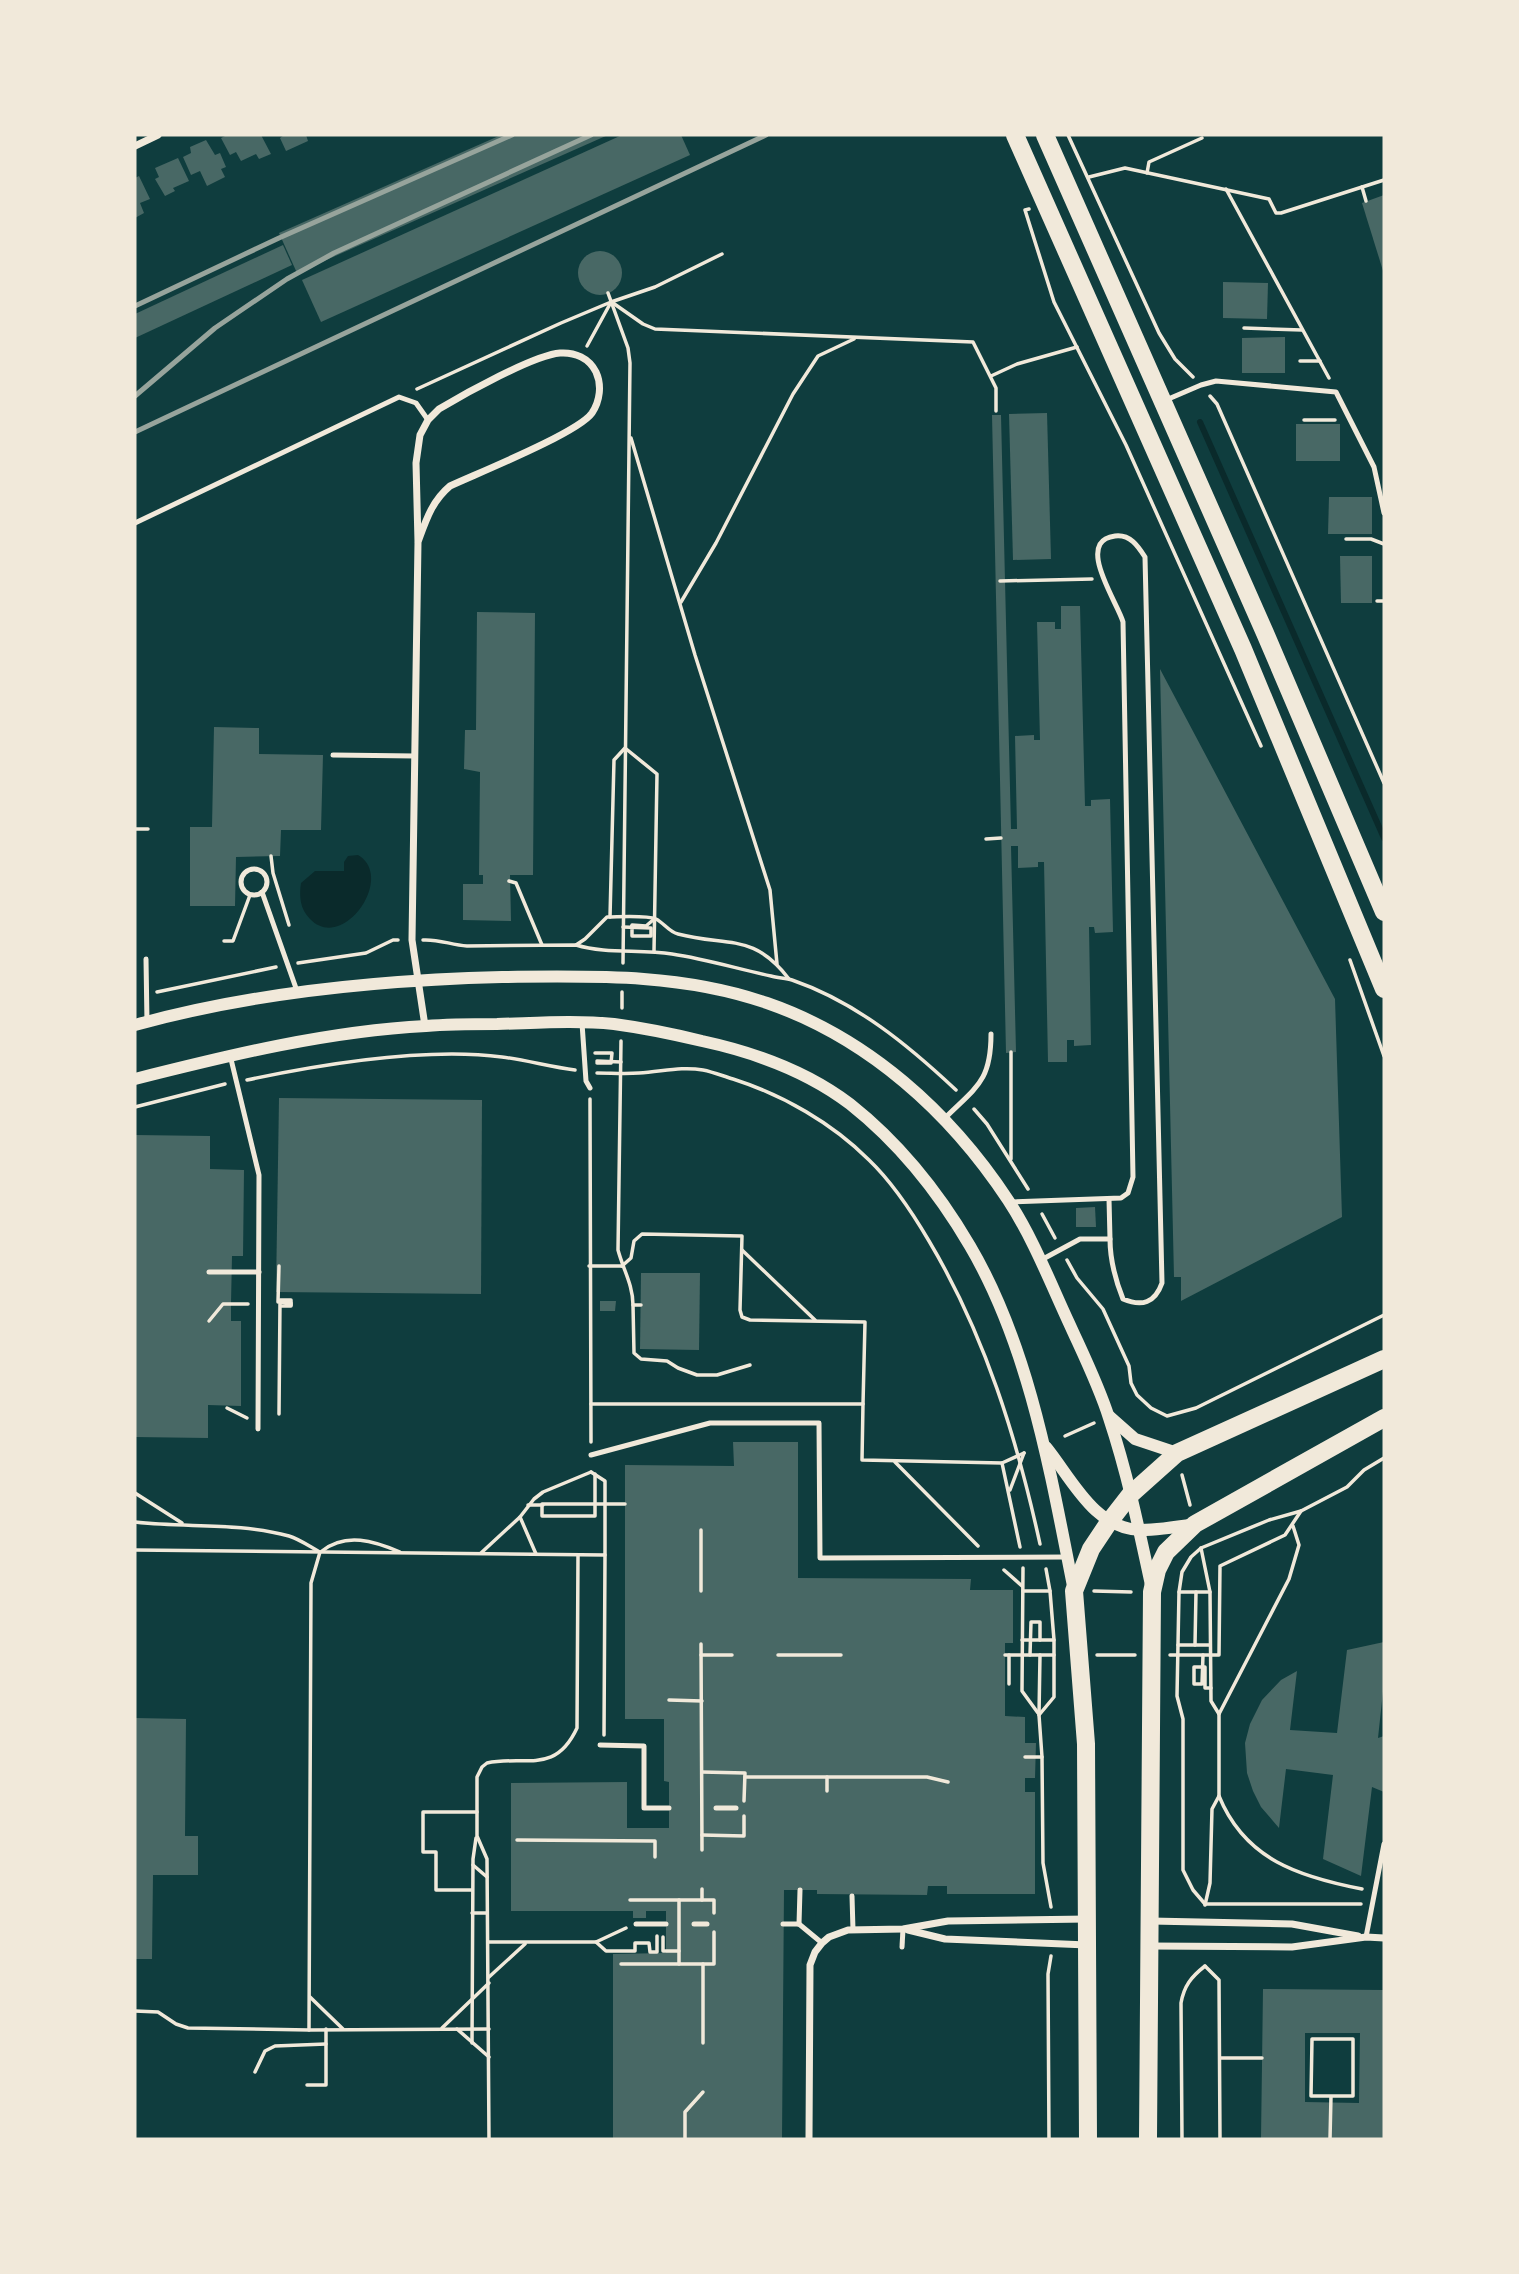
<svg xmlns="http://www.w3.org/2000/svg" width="1519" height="2274" viewBox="0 0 1519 2274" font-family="'IBM Plex Sans',sans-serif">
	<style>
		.water { fill: #0a2a2b }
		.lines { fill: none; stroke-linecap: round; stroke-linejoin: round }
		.stream { stroke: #0a2a2b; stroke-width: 6 }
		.building { fill: #486865; fill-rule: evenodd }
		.path { stroke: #f1e9da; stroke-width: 3.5 }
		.service { stroke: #f1e9da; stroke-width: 5 }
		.minor { stroke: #f1e9da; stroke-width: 7 }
		.tertiary { stroke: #f1e9da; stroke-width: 12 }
		.primary { stroke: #f1e9da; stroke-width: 18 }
		.rail { stroke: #97a49c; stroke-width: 5 }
	</style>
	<rect width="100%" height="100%" fill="#0f3d3e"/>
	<!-- water -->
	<path class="water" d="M358,855C396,877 343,953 310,919C300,909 299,896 301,883L315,871H344V862L348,856Z"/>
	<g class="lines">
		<!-- stream -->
		<path class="stream" d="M1200,422L1384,838"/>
	</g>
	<!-- building -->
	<g class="building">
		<path d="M227,135H261L271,154L259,159L256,154L241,161L236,152L230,155L221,138Z"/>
		<path d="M284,135H306L308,141L286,151L280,138Z"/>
		<path d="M501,135H608L297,273L279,233Z"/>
		<path d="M622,135H681L690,155L321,322L302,280Z"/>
		<path d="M206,140L215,155L220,153L226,167L221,169L225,177L207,186L200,171L191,175L183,157L191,153L190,147Z"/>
		<path d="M178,158L189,181L173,188L175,191L165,196L155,179L159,177L155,168Z"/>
		<path d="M139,176L150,199L140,203L144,213L135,218V178Z"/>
		<path d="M1384,195V274L1362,203Z"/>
		<path d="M283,245L292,265L135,338V314Z"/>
		<circle cx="600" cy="273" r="22"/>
		<path d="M1223,282L1268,283L1267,319L1223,318Z"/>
		<path d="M1285,337V373H1242V338Z"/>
		<path d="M1047,413L1051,559L1013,560L1009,414Z"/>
		<path d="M992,415H1001L1011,829H1017L1015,736L1034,735V740H1040L1037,622H1055V629H1061V606H1080L1085,806H1091V800L1110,799L1113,932L1095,933L1094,927H1089L1091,1045L1074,1046V1040H1067V1062H1048L1044,862H1038V867L1018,868V846H1011L1016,1052L1006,1053Z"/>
		<rect x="1296" y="424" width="44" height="37"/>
		<path d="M1329,497H1372V534H1328Z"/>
		<path d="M1340,556H1372V603H1341Z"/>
		<path d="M477,612L535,613L533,875H510L511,921L463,920V884H483V875H479L480,772L464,769L465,730H476Z"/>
		<path d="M1160,669L1335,999L1342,1217L1181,1301V1277H1174Z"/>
		<path d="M214,727L259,728V754L323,755L321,830H281L280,856L236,857L235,906H190V827H212Z"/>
		<path d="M279,1098L482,1100L481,1294L276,1292Z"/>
		<path d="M135,1135L210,1136V1169L244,1170L243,1256H232L231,1304V1321H241V1406L208,1405V1438L135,1437Z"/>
		<path d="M1095,1207L1096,1227H1076V1208Z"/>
		<path d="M641,1273H700L699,1350L640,1349Z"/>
		<path d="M600,1301H616L615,1311H600Z"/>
		<path d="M733,1442H798V1578L971,1579L970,1590H1013V1643H1005V1716L1025,1717V1743H1036L1035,1778H1025V1792H1035V1894H947V1886H928L927,1895L817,1894V1890H784L782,2139H613V1954L666,1953V1911H646V1918H633V1911H511V1783L627,1782V1828H669V1782L664,1781V1719H625V1465L734,1466Z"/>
		<path d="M1384,1642V1682L1378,1738L1384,1736V1792L1372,1787L1361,1876L1323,1859L1333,1775L1286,1769L1279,1828L1261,1807L1253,1791L1247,1773L1245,1743L1250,1724L1262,1700L1281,1680L1297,1671L1290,1730L1337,1733L1347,1650Z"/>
		<path d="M135,1718L186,1719L185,1836H198V1875H153L152,1959H135Z"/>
		<path d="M1263,1989L1384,1990V2139H1261ZM1305,2033H1360L1359,2103L1305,2102Z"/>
	</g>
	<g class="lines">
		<!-- path -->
		<g class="path">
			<path d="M1068,135L1159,333L1175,359L1193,377"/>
			<path d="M1147,173L1149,162L1202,138"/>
			<path d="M1089,177L1125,168L1269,199L1276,213H1281L1384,180"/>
			<path d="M1362,187L1366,201"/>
			<path d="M1226,189L1329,378"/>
			<path d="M1029,209L1025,210L1054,302L1126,445L1261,746"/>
			<path d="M608,293L628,348L630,363L623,963"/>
			<path d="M613,303L643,324L655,329L973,342L996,388V411"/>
			<path d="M1244,328L1302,330"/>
			<path d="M587,346L610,304"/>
			<path d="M1300,361H1320"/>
			<path d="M991,376L1017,364L1077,347"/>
			<path d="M417,389L561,323L611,302L655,287L722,254"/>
			<path d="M1210,396L1217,404L1384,783"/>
			<path d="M1304,420H1335"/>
			<path d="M631,438L695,655L770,890L777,964"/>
			<path d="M1346,539H1371L1384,544"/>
			<path d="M1000,581L1092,579"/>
			<path d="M1377,601H1384"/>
			<path d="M681,602L716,543L793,394L818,356L854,339"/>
			<path d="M135,829H148"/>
			<path d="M986,839L1001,838"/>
			<path d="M271,856L273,873L289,925"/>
			<path d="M509,881L516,883L542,945"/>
			<path d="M610,917L614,760L625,748L657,774L654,951"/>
			<path d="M623,927L651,928V936H632V925L646,926L653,920"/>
			<path d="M423,940C439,939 451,945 467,946L576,945C606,954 640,949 672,954C706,959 738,969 771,976C778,978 786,978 792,980C856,1002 908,1045 956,1090"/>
			<path d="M224,941H233L250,895"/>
			<path d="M576,945L585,939L607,917C619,917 646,915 656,919C664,923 669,932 678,934C727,947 753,932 789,979"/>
			<path d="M1350,960L1384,1056"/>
			<path d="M298,963L366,953L393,940H398"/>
			<path d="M157,992L276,967"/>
			<path d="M622,1008V992"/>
			<path d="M621,1041L618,1250C623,1269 633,1285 633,1305H641"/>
			<path d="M1011,1052V1159"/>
			<path d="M595,1053H612L611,1063H597"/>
			<path d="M597,1061L621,1062"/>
			<path d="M597,1073C611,1073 625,1074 639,1073C661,1072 681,1066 703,1070C713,1072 723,1076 733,1079C783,1095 832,1123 869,1160C893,1183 912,1212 929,1241C985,1335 1017,1439 1040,1544"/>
			<path d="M247,1080C323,1064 424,1047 502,1057C526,1060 551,1067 575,1070"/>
			<path d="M590,1099L591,1442"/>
			<path d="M135,1107L225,1084"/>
			<path d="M974,1109L987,1124L1028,1189"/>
			<path d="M1042,1214L1055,1238"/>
			<path d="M742,1250L815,1320"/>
			<path d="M1067,1260L1077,1278L1103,1309L1129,1366L1131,1383L1137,1395L1151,1408L1167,1416L1196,1408L1384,1315"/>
			<path d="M589,1266H622"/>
			<path d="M622,1266L631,1258L634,1241L642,1234L742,1236L740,1310L742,1317L750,1320L865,1322L863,1404"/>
			<path d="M280,1300H291V1305"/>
			<path d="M278,1302L279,1266"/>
			<path d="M633,1305L634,1353L641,1359L667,1361L678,1368L697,1375H717L750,1365"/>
			<path d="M209,1321L223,1304H248"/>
			<path d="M591,1404H863L862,1460L1002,1463"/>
			<path d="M227,1408L247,1418"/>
			<path d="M279,1414L280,1302L291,1303V1306H280"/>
			<path d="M1065,1436L1094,1423"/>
			<path d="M895,1462L978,1546"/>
			<path d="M595,1474C595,1488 595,1502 595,1516H542V1504H625"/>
			<path d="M1182,1475L1190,1505"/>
			<path d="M1010,1490L1024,1453"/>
			<path d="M135,1493L182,1523"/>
			<path d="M528,1505H543"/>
			<path d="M520,1517L536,1554"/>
			<path d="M135,1522C186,1528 238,1522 289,1536C299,1539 309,1546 318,1551"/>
			<path d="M701,1530V1591"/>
			<path d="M1020,1547L1002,1463L1024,1453"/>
			<path d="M1201,1548L1210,1592L1211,1701L1219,1714V1796L1212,1809L1210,1883L1205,1905"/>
			<path d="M135,1550L605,1555V1481L591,1472"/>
			<path d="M322,1551C346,1532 374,1541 400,1552"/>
			<path d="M320,1552L311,1583L309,2030L489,2029"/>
			<path d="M481,1553L520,1517L534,1499L543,1492L591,1472"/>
			<path d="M1023,1568L1022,1691L1038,1713"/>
			<path d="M1004,1570L1022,1586"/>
			<path d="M1023,1591H1050"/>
			<path d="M1094,1591L1131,1592"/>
			<path d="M1179,1592H1210"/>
			<path d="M1022,1640H1054"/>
			<path d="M701,1644L702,1850"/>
			<path d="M1178,1645H1210"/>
			<path d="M1195,1645L1196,1592"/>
			<path d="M701,1655H732"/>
			<path d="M778,1655H841"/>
			<path d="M1005,1655H1054"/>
			<path d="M1009,1655V1684"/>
			<path d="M1030,1655L1031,1622H1040V1640"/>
			<path d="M1040,1655L1039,1715L1042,1757L1043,1863L1051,1907"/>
			<path d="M1097,1655H1135"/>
			<path d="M1170,1655H1219L1220,1566L1285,1535L1301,1511"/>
			<path d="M1203,1655L1202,1684H1194V1667H1205V1688H1211"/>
			<path d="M669,1700L702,1701"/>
			<path d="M1219,1714L1289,1579L1299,1545L1293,1526"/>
			<path d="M1039,1715L1054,1697V1640L1050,1591L1046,1569"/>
			<path d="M604,1735L605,1555"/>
			<path d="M1025,1757H1042"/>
			<path d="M702,1772L745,1773L744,1801"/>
			<path d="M745,1777H927L948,1782"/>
			<path d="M827,1777V1791"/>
			<path d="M1219,1796C1245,1860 1300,1877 1362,1889"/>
			<path d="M702,1835L744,1836V1816"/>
			<path d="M517,1840L655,1841V1857"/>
			<path d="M473,1865L487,1877"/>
			<path d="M702,1889V1900H714V1913"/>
			<path d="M472,1890H436V1852H423V1812H477"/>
			<path d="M630,1900H679"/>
			<path d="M702,1900H679V1964H714V1932"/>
			<path d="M1361,1904H1205L1193,1890L1183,1870V1719L1177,1696L1179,1592L1182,1572L1191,1557L1201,1548L1269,1520L1301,1511L1347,1487L1364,1470L1384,1458"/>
			<path d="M472,1913H487"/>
			<path d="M663,1937V1951H679"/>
			<path d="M488,1942H596L626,1928"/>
			<path d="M596,1942L606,1951H635V1943H649L650,1952H657V1936"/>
			<path d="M621,1964H679"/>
			<path d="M703,1964V2043"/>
			<path d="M1205,1966L1219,1980L1220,2139"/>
			<path d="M489,1977L525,1944"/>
			<path d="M310,1997L343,2029"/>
			<path d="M135,2011L158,2012L176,2024L188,2028L309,2030"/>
			<path d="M442,2028L489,1983"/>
			<path d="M457,2029L489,2057"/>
			<path d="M472,2043L473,1859L476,1838"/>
			<path d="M1220,2058H1262"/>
			<path d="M255,2072L265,2051L275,2046L326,2044"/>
			<path d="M307,2085H326V2029"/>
			<path d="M489,2139L487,1859L477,1836V1777L482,1767L487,1763C526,1755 555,1775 577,1728L578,1555"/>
			<path d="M685,2139V2112L703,2092"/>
			<path d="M1049,2139L1048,1974L1051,1956"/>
			<path d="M1182,2139L1181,2003C1184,1986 1191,1977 1205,1966"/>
			<path d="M1330,2139L1331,2096H1311L1312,2039H1353V2096H1331"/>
		</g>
		<!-- service -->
		<g class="service">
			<path d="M1166,400L1201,385L1216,381L1336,392L1374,467L1384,513"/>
			<path d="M135,523L399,397L416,403L428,420"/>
			<path d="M333,755L415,756"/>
			<circle cx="254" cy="882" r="13"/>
			<path d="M262,892L297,991"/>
			<path d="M146,959L147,1022"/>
			<path d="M582,1023L586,1081L590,1088"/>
			<path d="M230,1055L259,1175L258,1429"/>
			<path d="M944,1119C976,1087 991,1082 991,1034"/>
			<path d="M1109,1199L1110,1239"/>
			<path d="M1012,1202L1121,1198L1128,1193L1133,1177L1123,622C1118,603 1074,541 1115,536C1130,534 1138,546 1145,557L1162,1283C1155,1303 1142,1307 1123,1299C1115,1279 1110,1261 1110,1239H1080L1043,1259"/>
			<path d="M209,1272H259"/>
			<path d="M591,1455L710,1423H819L820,1558L1067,1557"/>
			<path d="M600,1745L644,1746V1808H669"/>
			<path d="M716,1808H736"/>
			<path d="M852,1896L853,1930"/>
			<path d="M636,1924H666"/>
			<path d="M694,1924H707"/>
			<path d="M783,1924H799L822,1943"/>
			<path d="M799,1924L800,1890"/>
			<path d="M1366,1937L1384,1844"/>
			<path d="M902,1947L903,1929"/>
		</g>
		<!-- minor -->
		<g class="minor">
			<path d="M135,146L158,135"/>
			<path d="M418,542C426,520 432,501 450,486C478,473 578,433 592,413C600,401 602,385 596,372C589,358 575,352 560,353C534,355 464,394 439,409L428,420L420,435L416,463L418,542L412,940L425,1026"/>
			<path d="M1151,1921L1292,1924L1358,1936"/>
			<path d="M908,1930L945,1939L1087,1945"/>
			<path d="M1150,1946L1292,1947L1366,1937L1384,1938"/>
			<path d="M809,2139L810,1965L815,1952L822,1943L829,1937L848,1930L903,1929L948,1921L1087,1919"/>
		</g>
		<!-- tertiary -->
		<g class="tertiary">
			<path d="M135,1025C254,992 379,980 502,977C592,976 681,973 767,1003C868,1038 950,1112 1008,1200C1033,1238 1050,1282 1069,1323C1083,1354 1099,1386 1109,1418C1127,1472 1139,1529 1151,1585"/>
			<path d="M135,1079C230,1055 328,1031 426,1026C450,1024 474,1024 497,1024C536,1023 575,1020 614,1024C644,1028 673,1034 702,1041C753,1052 808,1072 850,1104C898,1142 939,1193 970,1246C1030,1348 1051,1476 1074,1591"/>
			<path d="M1109,1416L1135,1439L1177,1453"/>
			<path d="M1046,1447C1072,1479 1094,1529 1141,1530C1158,1530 1177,1527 1195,1524"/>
		</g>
		<!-- primary -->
		<g class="primary">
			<path d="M1015,135L1243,649L1384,989"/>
			<path d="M1045,135L1265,633L1384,912"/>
			<path d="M1088,2139L1086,1744L1074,1591L1091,1549L1109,1522L1130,1495L1177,1453L1384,1359"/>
			<path d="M1148,2139L1152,1592L1157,1570L1166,1552L1195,1524L1384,1418"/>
		</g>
		<!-- rail -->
		<g class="rail">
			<path d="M135,306L279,238L512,135"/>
			<path d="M135,396L215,328L287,279L334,253L591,135"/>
			<path d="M135,432L766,135"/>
		</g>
	</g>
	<!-- border -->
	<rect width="1519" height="2274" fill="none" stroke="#f1e9da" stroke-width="273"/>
</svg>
